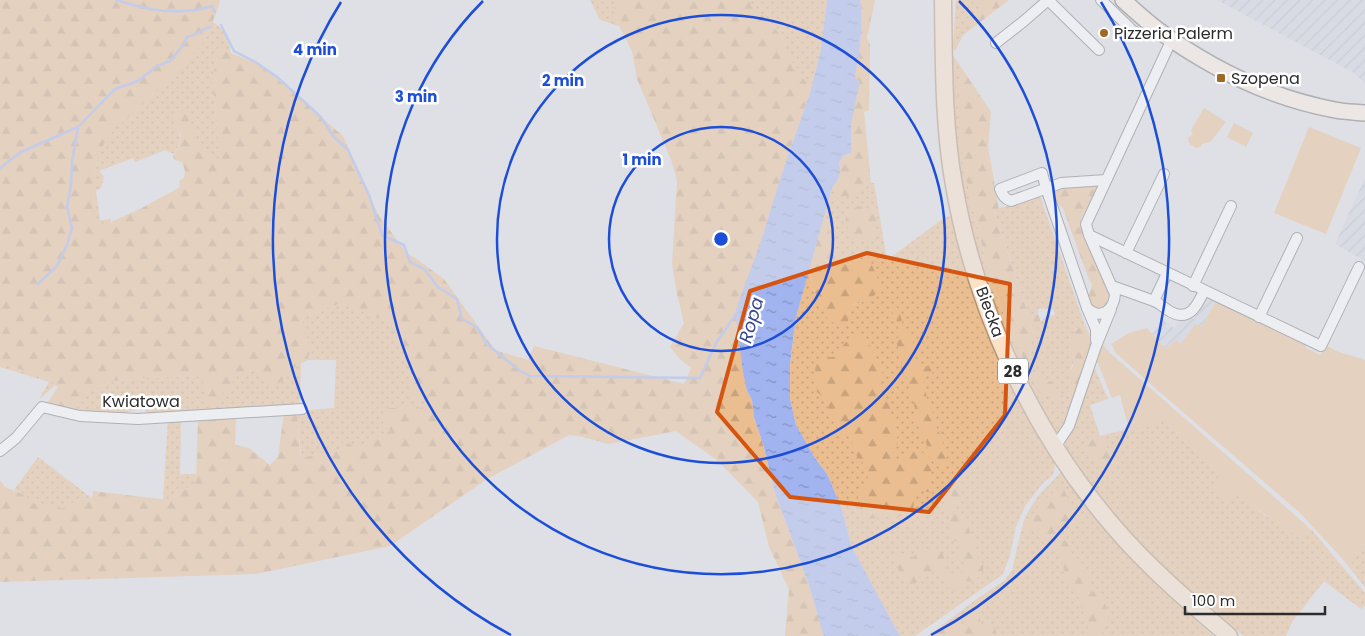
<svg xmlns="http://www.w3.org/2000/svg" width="1365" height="636" viewBox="0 0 1365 636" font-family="Poppins,sans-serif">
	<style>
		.industrial { fill: url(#industrial-furrows) }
		.grass { fill: url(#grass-dots); fill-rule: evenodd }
		.forest { fill: url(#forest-firs) }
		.green { fill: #eabe90 }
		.water { fill: url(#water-ripples) }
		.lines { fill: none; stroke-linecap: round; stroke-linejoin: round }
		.stream { stroke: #a2b4ef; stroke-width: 2.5 }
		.street-casing { stroke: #76777b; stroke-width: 12 }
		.secondary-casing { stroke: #76777b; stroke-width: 18 }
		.primary-casing { stroke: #b19579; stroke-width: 19 }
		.street { stroke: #fff; stroke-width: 10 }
		.secondary { stroke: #fdf0e3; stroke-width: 15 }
		.primary { stroke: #fbe2c7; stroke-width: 16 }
		.marked { fill: none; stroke: #d5540f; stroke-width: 4; stroke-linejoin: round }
		.ring { fill: none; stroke: #1d4ed8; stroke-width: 2.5 }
		.poi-dot { fill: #a06925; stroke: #fff; stroke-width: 2 }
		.labels { text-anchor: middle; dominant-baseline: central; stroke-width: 5; stroke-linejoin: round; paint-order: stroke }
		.shield { fill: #fff; stroke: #6b6b6d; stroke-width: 1 }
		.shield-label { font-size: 15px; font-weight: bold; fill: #2c2c2e }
		.poi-label { font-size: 16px; fill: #2c2c2e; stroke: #fff; text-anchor: start }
		.street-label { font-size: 16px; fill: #2c2c2e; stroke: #fff }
		.water-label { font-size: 18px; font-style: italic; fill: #37478d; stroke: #fff }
		.centre { fill: #1d4ed8; stroke: #fff; stroke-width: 2.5 }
		.ring-label { font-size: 15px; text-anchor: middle; font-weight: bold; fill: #1d4ed8; stroke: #fff; stroke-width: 5; stroke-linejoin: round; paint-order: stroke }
	</style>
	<defs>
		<pattern id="industrial-furrows" width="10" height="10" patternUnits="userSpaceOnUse" patternTransform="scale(1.25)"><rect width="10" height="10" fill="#d2d6e2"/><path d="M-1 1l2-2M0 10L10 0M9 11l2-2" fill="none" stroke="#b4b8c2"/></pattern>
		<pattern id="grass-dots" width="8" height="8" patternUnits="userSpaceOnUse" patternTransform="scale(1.25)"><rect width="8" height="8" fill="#eabe90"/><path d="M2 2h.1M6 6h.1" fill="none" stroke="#c9a37c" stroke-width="1.8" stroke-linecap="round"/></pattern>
		<pattern id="forest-firs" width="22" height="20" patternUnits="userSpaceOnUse" patternTransform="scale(1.25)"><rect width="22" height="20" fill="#eabe90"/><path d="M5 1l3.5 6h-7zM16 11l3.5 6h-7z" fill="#c9a37c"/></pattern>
		<pattern id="water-ripples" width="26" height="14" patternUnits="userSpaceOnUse" patternTransform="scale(1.25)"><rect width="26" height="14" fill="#a2b4ef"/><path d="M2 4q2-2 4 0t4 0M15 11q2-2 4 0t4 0" fill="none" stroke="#8493c2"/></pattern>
	</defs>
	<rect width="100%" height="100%" fill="#dee0e5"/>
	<!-- industrial -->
	<g class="industrial">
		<path d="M1217,0H1365V83L1354,73Z"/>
		<path d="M1365,178V261L1335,244Z"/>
		<path d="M1208,295L1217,300L1200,328L1195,324L1181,344L1166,349L1152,333L1163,320L1174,328L1186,314L1194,319Z"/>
	</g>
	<!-- grass -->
	<g class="grass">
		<path d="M590,0H626L614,7L616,20L619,26L600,20Z"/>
		<path d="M751,0H827L821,49L810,93L808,85L786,54L782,37L766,18L751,6Z"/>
		<path d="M956,0H973V2L979,7L977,16L967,19V27L971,29L963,35L955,51L953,47Z"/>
		<path d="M212,22C224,27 229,41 231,53L219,48L212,79L220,160L217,165C200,148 191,132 186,108L174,123C182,136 183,140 174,154L165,150L135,162L133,158L101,170L100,172L104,177L101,188L96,191L100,220L111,219V222L108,226L103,228L93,220L94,177L98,157L104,144L111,133L164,84L204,41Z"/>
		<path d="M953,55L963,70L957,88L971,200L990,278L1012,336L1037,388L1058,393C1054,390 1049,387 1045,383C1024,361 1026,335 1048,314L1053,316L1055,314L1053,309C1048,310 1044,308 1038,309V314L1029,318L994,210L1040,196L1085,326H1080L1076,329L1069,347L1073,355L1075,360L1071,367L1073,389L1069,395L1073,407L1061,432H1056L1050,425C1040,406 1029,387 1020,368C975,271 949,162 953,55Z"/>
		<path d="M871,183H874L887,260L944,218L952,215L957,243L977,307L1000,362L1029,420L1056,460L1053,475L1043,483L1025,506L1016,527L1010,555L1003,574L915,636H901L897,631L851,545L842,509L827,474L815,458L796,425L790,399V364L796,317L810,265L812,288L821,302L830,322L852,305L865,301L867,255L847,265L839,256L830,239L829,221L822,222L832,188L837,197H846ZM859,206L868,209L873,207L877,217L875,226L873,239Z"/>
		<path d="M341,303L388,321L416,372L408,393L410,397L417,399L428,394L431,400L415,412L385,426L391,431L356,448L348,443L344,442L343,449L301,458L297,411L334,408L336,360H308L310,347L301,318Z"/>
		<path d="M1092,362L1108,399L1090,405L1100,436L1129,429L1138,428L1141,430L1160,419L1221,473L1224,502L1237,490L1263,514L1301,538L1310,528L1365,593V606L1361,609L1324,581L1292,622L1286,636H1244L1201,601L1141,546L1098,496L1067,451L1065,444V439ZM1102,440L1109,451L1098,464L1093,459Z"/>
		<path d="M0,363L50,379L55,385L41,398L40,397L49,382L0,367Z"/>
		<path d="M301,363L300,407L146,414L145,408L127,412L126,414L82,413V410L77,409L78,400L81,395L114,381L143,378L199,376L207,392L218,393L228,377L256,370L264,377L284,380L297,365Z"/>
		<path d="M168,418H181L180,474H196V481L193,484L169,500H163Z"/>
		<path d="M38,457L93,499L82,498L64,508L35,504L22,494L14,490Z"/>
		<path d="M1061,472L1065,474L1142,569L1191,616L1213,636H928L978,598L1004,581L1012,571L1020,535L1025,517L1038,496Z"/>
		<path d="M1365,544V587L1349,567Z"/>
	</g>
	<!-- forest -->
	<g class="forest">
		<path d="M0,0H220L218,9L204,41L164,84L111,133L104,144L98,157L94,177L93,220L102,227L108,226L113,221L142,208L180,187L179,181L184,178L185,171L182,162L175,160L173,157L179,146L181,135L174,123L173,109L186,108C191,131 200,147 217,165L220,160L212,79L219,48L262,66L343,136L378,214L405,251L444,279L495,350L528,360L534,346L684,384L691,368L679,358L670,347L684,323L677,294L672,264L677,181L672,162L637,79L632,51L616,20L614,7L626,0H751V6L766,18L782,37L786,54L808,85L810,93L782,173L761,241L741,350L747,391L752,400L754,417L762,441L775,493L809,585L824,636H785L789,589L769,547L758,502L718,461L676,431L608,444L583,437L569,435L487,479L390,546L256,574L0,582V480L5,487L22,494L35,504L64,508L82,498L92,499L93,491L169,500L193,484L196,481L198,418L236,416L235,445L249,448L270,465L278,457L284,412L297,411L300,455L301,458L343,449V442L348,443L356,448L390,431L383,423V409L411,406L415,412L431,400L428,395L417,399L410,397L408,393L416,372L388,321L341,303L301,318L310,347L308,360L297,365L284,380L271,387L265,384L264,377L256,370L228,377L233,383L225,393H218V400L213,407H208L204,397L207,392L199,376L143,378L114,381L81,395L78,401L76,413L49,405L48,402L58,387L55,385L50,379L0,363Z"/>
		<path d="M860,0H875L867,38L870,44L869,110L864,112L871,183L847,197L837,198L832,188C839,178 842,175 839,163L844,155L851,153V124L856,79C854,72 857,67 858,60C861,39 863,21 860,0Z"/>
		<path d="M973,0H1009L971,29L967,27L966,24L967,19L977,16V12L979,7L973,2Z"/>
		<path d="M963,70L991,112L988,147L999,209L994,211L1029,318L1038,314L1041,322C1031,336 1026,355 1035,370C1038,375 1042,379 1045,383L1051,381L1058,393L1064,396L1063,401L1054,402L1050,394H1040L1012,336L990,278L971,200L963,164L957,88Z"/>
		<path d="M1094,183L1100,185L1081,218L1113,293L1104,308L1093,309L1089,306L1088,296L1092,286L1091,281L1089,280L1063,208L1054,200L1052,194L1055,189Z"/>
		<path d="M859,206L868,209L873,207L877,217L875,226L873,238L866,242L854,239C847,230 843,221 848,210Z"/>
		<path d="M829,221L830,239L839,256L847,265L867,255L877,276L881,291L865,301L852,305L847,324L829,322L821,302L812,288L810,265L822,222Z"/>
		<path d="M891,307C894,307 896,306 898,309C901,313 901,320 903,325C907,334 915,340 914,351L910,354V358L915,361L917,356L919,355L922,356V359L919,362L920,366L922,368L930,365L932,366L933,372L931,375H923C921,384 929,393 926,402C938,415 932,423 940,434L943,433L947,434V440L943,442L942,451C947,454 947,459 945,465L941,467L937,466L928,451L926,442L914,418L915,408L909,390L907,377L902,371L901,365L903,359L895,340L899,337C899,328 897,317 891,311Z"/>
		<path d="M1080,326H1085L1088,331L1092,346L1073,407C1064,393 1077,390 1070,373L1075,360L1073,355L1069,347L1070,337Z"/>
		<path d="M852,335L865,337C868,342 870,347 873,352C876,359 880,362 883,371L880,380L879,388L890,407L892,418L895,424L898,443L894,448L893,458L897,461H903L906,453L911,450L924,453L931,460C931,460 932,468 932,469C930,477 924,483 936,487L932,493L918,490L914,503L913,511L899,517H882L868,519C859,513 856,498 859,487L865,485L868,477L867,468L856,455L854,446L849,437L840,432L834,422L826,400L817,392L815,366L821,357H837L840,349Z"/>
		<path d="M1096,435L1102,440L1109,451L1114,453L1120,461L1118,468L1110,471H1103L1085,450L1084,442L1090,436Z"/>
		<path d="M954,488L958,490L960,497L956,510C959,515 964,517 967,522C971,529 968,534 974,542C974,545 973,548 973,550C975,560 993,563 977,578C973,582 970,582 966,581C958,588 959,592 947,588L945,582L943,575L938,574L934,569L930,575L918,576V580L914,585C900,583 898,567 893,556L896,553H902L913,557L923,548L942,552L946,563L943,568L945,572L956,573L960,579L962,578C961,573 962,571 966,568L965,564L958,559L955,553L959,547V542L952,540C949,532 946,525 950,517L946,510L943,497L945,493Z"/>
		<path d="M1055,488L1064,490L1072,507L1080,516L1079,523L1074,527L1063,523L1057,528L1060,537L1067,542L1077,565L1091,580L1092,592H1098L1103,596L1108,614V626L1103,631V636H1088L1089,631L1075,585L1066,579L1064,573L1063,563L1059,559L1057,551L1055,547L1041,541L1038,536V532L1026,529L1025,524L1031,514L1036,513L1037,508L1043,499L1051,497Z"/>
		<path d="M974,611L979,613L981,623L985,626H991L995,628L997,636H934L935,632L937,630H942C945,624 947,622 953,621C957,626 960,626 966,624C966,617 967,613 974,611Z"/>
	</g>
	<!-- green -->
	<g class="green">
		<path d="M1204,108L1226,122L1210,142L1202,144L1200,147L1197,148C1192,146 1188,144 1188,138L1193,134L1191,130Z"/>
		<path d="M1234,123L1253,133L1246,147L1227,137Z"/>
		<path d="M1309,127L1361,148L1326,234L1274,213Z"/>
		<path d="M1217,300L1306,343V348L1320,355L1326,345L1336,351L1365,360V544L1349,567L1339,555L1300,513L1154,387L1116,353L1111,344L1129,333L1147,328L1166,349L1176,340L1181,344L1195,324L1201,327Z"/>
		<path d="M1100,341L1110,353L1305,524L1309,529L1302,538C1276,525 1258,510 1237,490L1224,502L1210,489L1221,473L1160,419L1141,430L1138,428L1129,429L1120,395L1112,398L1095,356Z"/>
	</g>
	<!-- water -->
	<path class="water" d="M827,0H860C863,21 861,35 859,56C858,63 854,72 856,79L860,81L851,124V153L844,155L839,163C842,175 839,178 832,188L796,317L790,364V399L796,425L815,458L827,474L842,509L851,545L897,631L901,636H824L823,634L809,585L775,493L763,444L754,417L752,400L747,391L743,372L736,318L737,307L761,241L782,173L810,93L821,49Z"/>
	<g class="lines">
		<!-- stream -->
		<g class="stream">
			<path d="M117,0C148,11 181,16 212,6L215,12"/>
			<path d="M221,25L234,51L257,63L277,77L321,117L333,136L348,150L369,195L382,235L404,245L410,262L424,269L438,287L457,299L462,319L477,327L487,344L520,371L530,376L700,378L716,343L738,311"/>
			<path d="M0,168L21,152L78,127L115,89L138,81L157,66L170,61L184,44L187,37C196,37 202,28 211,27"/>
			<path d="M38,284L57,266L67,245L72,228L67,207L71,185L72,162L78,128"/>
		</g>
		<!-- street casing -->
		<g class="street-casing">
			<g id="street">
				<path d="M1048,0L1099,50"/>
				<path d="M1101,0L1133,31L1142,35L1148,34L1154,27"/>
				<path d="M1172,39L1086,224L1089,235L1321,346L1359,267"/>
				<path d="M996,43L1024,21L1048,0"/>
				<path d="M1089,235L1115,294C1114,310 1101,321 1087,308L1046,188L1042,173L1000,189C1003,196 1005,199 1011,201C1028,195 1045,189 1061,183L1106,180"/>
				<path d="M1126,253L1164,174"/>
				<path d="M1112,286L1154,301L1167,273"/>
				<path d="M1193,286L1231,206"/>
				<path d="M1154,301C1161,304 1165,309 1171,312C1190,322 1198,304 1204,291"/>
				<path d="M1087,308L1096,329V340"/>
				<path d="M1259,317L1297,238"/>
				<path d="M1055,447L1069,426L1096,346L1111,309"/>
				<path d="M0,451L16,438L42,407L80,416L138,419L302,409"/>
			</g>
		</g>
		<!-- secondary casing -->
		<g class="secondary-casing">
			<path id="secondary" d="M1123,0C1134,10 1146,21 1158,30C1210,68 1271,98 1335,110C1345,112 1355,112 1365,113"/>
		</g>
		<!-- primary casing -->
		<g class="primary-casing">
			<path id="primary" d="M943,0C944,61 943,124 954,185C975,308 1032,432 1114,527C1148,567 1189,602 1229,636"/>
		</g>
		<!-- street -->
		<use href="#street" class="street"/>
		<!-- secondary -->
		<use href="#secondary" class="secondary"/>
		<!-- primary -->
		<use href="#primary" class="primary"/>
	</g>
	<!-- marked area -->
	<path d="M0 0H1365V636H0ZM867,253L1010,284L1005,415L929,512L790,497L717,412L750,291Z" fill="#dee0e5" fill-opacity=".55" fill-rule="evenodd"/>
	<path class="marked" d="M867,253L1010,284L1005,415L929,512L790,497L717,412L750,291Z"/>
	<!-- distance rings -->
	<g class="ring">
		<circle cx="721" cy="239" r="112"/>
		<circle cx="721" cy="239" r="224"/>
		<path d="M959 1A336 336 0 1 1 483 1"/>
		<path d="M511 635A448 448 0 0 1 341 2M1101 2A448 448 0 0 1 931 635"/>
	</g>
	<!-- markers -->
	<g class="poi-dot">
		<circle cx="1104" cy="33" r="5"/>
		<rect x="1216" y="73" width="10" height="10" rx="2.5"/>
	</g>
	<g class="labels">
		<!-- shield labels -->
		<rect class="shield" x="998" y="358.5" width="30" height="25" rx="4"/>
		<g class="shield-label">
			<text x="1013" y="371">28</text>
		</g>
		<!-- poi labels -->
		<g class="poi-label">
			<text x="1114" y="33">Pizzeria Palerm</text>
			<text x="1231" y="78">Szopena</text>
		</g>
		<!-- street labels -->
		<g class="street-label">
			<text transform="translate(990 312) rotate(70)">Biecka</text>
			<text x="141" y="401">Kwiatowa</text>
		</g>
		<!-- water labels -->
		<g class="water-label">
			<text transform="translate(751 320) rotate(-74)">Ropa</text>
		</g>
	</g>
	<circle cx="721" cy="239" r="8" class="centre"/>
	<g class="ring-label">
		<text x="315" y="55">4 min</text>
		<text x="563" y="86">2 min</text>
		<text x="416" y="102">3 min</text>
		<text x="642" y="165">1 min</text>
	</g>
	<!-- scale -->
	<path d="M1185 606v8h140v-8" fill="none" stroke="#2c2c2e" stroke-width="2.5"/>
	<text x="1192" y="606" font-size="15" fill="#2c2c2e" stroke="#ffffff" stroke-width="4" paint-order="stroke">100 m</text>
</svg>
